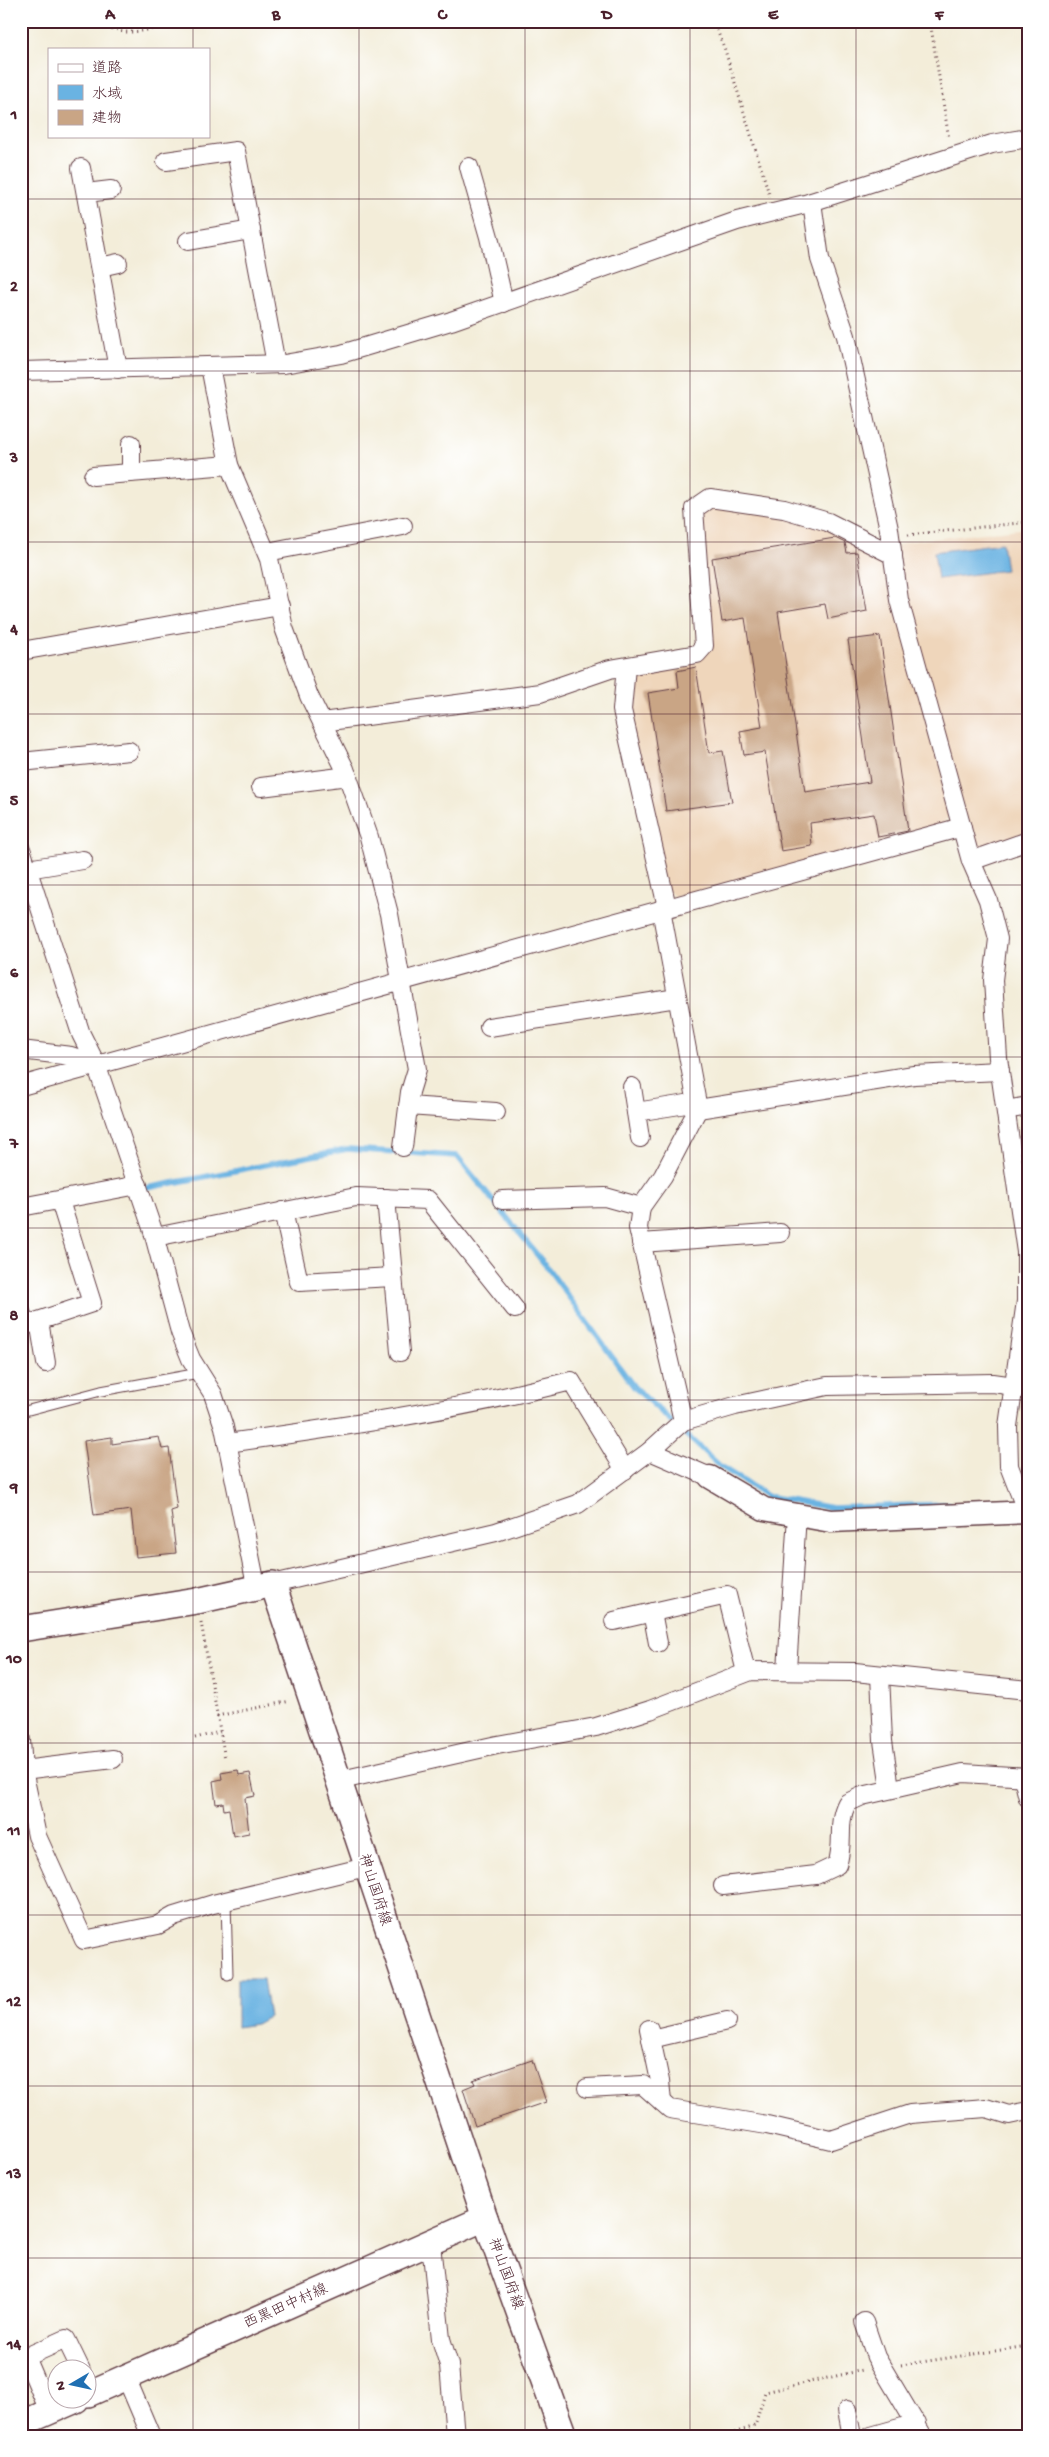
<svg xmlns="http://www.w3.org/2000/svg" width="1049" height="2457" viewBox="0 0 1049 2457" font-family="'Gochi Hand','Klee One',sans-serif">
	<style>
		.built { fill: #efd6bb }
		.water { fill: #6ab3e2; stroke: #5a6986 }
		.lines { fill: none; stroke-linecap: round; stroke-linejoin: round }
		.stream { stroke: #6ab3e2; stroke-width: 5.5 }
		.building { fill: #c9a585 }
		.service-casing { stroke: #633e45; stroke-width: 11 }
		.minor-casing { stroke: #633e45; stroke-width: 20 }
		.tertiary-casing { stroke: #633e45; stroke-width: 25 }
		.secondary-casing { stroke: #633e45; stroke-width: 28 }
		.path { stroke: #633e45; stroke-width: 3; stroke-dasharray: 1 4; stroke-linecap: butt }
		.service { stroke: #fff; stroke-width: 9 }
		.minor { stroke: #fff; stroke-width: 18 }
		.tertiary { stroke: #fff; stroke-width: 22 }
		.secondary { stroke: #fff; stroke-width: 25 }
		.grid { fill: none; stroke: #4a1f2b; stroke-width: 1; stroke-opacity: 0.55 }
		.labels { text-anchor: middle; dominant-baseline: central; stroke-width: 4; stroke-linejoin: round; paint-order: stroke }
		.street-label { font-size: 15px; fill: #4a1f2b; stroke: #fff }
		.neatline { fill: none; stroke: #4a1f2b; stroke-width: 2 }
		.grid-label { font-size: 16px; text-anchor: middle; font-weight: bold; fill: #4a1f2b }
	</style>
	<rect width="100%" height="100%" fill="#fff"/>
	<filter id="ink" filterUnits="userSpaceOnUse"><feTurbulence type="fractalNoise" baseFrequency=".02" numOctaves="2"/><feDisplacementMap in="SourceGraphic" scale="10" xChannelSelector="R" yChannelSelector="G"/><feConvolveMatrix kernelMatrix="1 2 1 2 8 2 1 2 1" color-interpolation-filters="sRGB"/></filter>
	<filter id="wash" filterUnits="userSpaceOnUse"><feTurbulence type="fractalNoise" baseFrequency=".0096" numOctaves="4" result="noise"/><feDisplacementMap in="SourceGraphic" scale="20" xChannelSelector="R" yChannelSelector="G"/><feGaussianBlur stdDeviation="1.12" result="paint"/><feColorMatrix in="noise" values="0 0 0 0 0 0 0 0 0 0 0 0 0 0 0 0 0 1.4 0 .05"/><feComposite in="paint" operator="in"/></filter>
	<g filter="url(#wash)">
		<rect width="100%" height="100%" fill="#f3edd9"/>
		<!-- built -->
		<g class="built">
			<path d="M719,507L792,515L835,530L890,563L952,812L940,827L675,897L664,887L629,714L631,686L641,673L700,661V516L708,510Z"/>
			<path d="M1028,528V593L1026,602L1028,603V835L976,852L908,619L897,546L905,542Z"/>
		</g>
		<!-- water -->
		<g class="water">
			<path d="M1002,543L1006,570L938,579L934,552Z"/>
			<path d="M237,1979H263L269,2017L255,2024L237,2027Z"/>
		</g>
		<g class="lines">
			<!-- stream -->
			<path class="stream" d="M147,1188L347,1149L457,1156L547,1267L634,1387L720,1466L767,1496L832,1508L949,1504"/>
		</g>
		<g id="blocks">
			<!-- building -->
			<g class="building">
				<path d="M835,538L845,543L847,553L857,552L867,611L828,619L825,604L778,612L805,792L870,782L848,640L880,636L908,831L878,837L874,814L810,823L812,846L781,851L765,752L744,755L740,731L762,727L745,618L722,622L712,558Z"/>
				<path d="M696,667L709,753L723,751L732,802L666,811L648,693L679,688L677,671Z"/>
				<path d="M112,1437V1444L159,1437L162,1449L169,1448L177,1509L171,1511L176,1553L136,1557L131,1510L94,1515L84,1441Z"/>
				<path d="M238,1770L239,1775L250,1773L255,1796L245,1798L249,1833L233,1836L229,1809L224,1810L223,1803L216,1804L213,1781L222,1779L221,1773Z"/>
				<path d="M532,2060L546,2102L475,2126L463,2089L475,2084L473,2080Z"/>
			</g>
		</g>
	</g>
	<g filter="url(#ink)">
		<use href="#blocks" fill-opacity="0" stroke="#633e45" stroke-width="1"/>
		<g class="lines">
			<!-- service casing -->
			<g class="service-casing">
				<g id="service">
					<path d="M25,1411L101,1391L199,1373"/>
					<path d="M226,1901L228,1975"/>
				</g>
			</g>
			<!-- minor casing -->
			<g class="minor-casing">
				<g id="minor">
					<path d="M166,161L236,151L276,364"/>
					<path d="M469,167L489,237L504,303"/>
					<path d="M81,168L118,369"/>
					<path d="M86,193L111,190"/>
					<path d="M812,202L820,259L846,336L889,529L899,600L971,861L988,900L998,939L993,980L998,1058L1026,1252V1301L1008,1426L1009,1466L1028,1515"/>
					<path d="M188,241L251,230"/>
					<path d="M100,267L118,263"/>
					<path d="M210,366L229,465L269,559L284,628L309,696L345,769L369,837L389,914L417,1069L410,1092L403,1147"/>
					<path d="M21,371L284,364L341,354L451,321L737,221L805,204L992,144L1028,138"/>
					<path d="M131,444V473"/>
					<path d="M93,476L229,465"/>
					<path d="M267,552L403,526"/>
					<path d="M21,651L280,606"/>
					<path d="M626,667L622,710L667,907"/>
					<path d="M322,722L540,693L610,669L697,654L704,646L694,509L710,498L784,509L828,522L893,555"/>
					<path d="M21,762L129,751"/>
					<path d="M261,787L348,776"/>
					<path d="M21,849L81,1034L96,1064L152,1228L180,1332L191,1359L213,1394L224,1427L257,1590"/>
					<path d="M971,861L1028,841"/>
					<path d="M21,870L83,860"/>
					<path d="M661,909L698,1109L663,1176L641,1207L638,1228L683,1421"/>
					<path d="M489,1027L677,998"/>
					<path d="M21,1050L71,1056L96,1064"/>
					<path d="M21,1086L962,827"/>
					<path d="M632,1087L640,1138"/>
					<path d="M408,1106L496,1112"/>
					<path d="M1006,1110L1028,1106"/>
					<path d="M636,1112L686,1104L698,1109L914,1075L1000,1071"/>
					<path d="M386,1198L400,1352"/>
					<path d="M502,1200L605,1197L641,1207"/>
					<path d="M21,1207L138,1185"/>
					<path d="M283,1211L299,1282L393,1277"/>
					<path d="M155,1237L356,1197L428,1200L515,1309"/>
					<path d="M641,1243L780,1233"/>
					<path d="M21,1312L26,1325L92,1303L60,1201"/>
					<path d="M39,1321L46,1363"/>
					<path d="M227,1443C342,1427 458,1410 571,1381L625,1470"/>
					<path d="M650,1451L683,1421L735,1406L827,1386L993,1383L1028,1388"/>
					<path d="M273,1584L496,1532L578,1504L650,1451L710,1477"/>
					<path d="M652,1612L658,1643"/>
					<path d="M614,1621L727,1595L746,1672"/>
					<path d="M787,1670L797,1515"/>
					<path d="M880,1675L883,1741L890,1788"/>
					<path d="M21,1740L23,1770L37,1836L84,1940L158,1925L174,1916L213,1904L366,1867"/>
					<path d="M23,1770L113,1759"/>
					<path d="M1023,1778L1028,1798"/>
					<path d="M337,1781L497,1745L596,1727L650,1710L751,1671L855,1672L1028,1690"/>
					<path d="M723,1886L816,1875L837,1865C845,1843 836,1824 847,1803L862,1796L963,1773L1028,1777"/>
					<path d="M649,2029L660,2081L662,2102"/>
					<path d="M651,2039L727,2021"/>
					<path d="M587,2088L643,2085L670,2109L767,2125L831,2140L910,2114L986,2108L1009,2115L1028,2111"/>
					<path d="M431,2244L441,2339L449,2365L455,2436"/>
					<path d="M864,2322L876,2357L923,2436"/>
					<path d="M126,2377L151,2436"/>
					<path d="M847,2410L852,2436"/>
					<path d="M49,2411L26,2357L66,2339L81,2370"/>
					<path d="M871,2436L917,2423"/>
				</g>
			</g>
			<!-- tertiary casing -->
			<g class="tertiary-casing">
				<path id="tertiary" d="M710,1477L764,1509L831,1521L1028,1512"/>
			</g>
			<!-- secondary casing -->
			<g class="secondary-casing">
				<g id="secondary">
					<path d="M21,1629L197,1601L273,1584L485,2218L564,2436"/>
					<path d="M88,2394L485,2218"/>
					<path d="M21,2424L76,2400"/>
				</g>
			</g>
			<!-- path -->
			<g class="path">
				<path d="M99,21C117,41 157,29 178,21"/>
				<path d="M713,21L724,47L770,197"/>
				<path d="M930,21L949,139"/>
				<path d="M908,535L1028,522"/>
				<path d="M201,1622L225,1759"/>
				<path d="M217,1716L290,1701"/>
				<path d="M195,1738L220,1732"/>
				<path d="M901,2365L1028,2346"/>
				<path d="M725,2436L755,2426L765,2392L863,2370"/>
			</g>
			<!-- service -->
			<use href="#service" class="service"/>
			<!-- minor -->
			<use href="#minor" class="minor"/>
			<!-- tertiary -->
			<use href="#tertiary" class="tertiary"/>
			<!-- secondary -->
			<use href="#secondary" class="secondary"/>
		</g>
	</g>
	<!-- grid -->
	<path class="grid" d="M193,21V49M359,21V2436M525,21V2436M690,21V2436M856,21V2436M193,136V2436M21,199H1028M21,371H1028M21,542H1028M21,714H1028M21,885H1028M21,1057H1028M21,1228H1028M21,1400H1028M21,1572H1028M21,1743H1028M21,1915H1028M21,2086H1028M21,2258H1028"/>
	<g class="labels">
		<!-- street labels -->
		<g class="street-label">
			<text transform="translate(374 1890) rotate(72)">神山国府線</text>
			<text transform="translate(505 2274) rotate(70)">神山国府線</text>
			<text transform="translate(286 2307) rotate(-24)">西黒田中村線</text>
		</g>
	</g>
	<!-- margin -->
	<rect width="1049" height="2457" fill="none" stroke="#fff" stroke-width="55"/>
	<!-- legend -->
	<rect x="48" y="48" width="162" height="90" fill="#ffffff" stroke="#b7a5aa"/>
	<rect x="58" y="64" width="25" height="8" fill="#ffffff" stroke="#b7a5aa"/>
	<text x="92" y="72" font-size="15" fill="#4a1f2b">道路</text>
	<rect x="58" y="85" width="25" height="15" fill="#6ab3e2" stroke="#b7a5aa"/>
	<text x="92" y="98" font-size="15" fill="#4a1f2b">水域</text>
	<rect x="58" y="110" width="25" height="15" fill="#c9a585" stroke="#b7a5aa"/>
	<text x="92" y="122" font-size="15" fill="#4a1f2b">建物</text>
	<!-- north arrow -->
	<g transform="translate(72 2384) rotate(261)"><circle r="24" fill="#ffffff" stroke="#b7a5aa"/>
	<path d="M0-4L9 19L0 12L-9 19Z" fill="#1f6fb2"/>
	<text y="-8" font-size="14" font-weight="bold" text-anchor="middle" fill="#4a1f2b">N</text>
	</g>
	<rect x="28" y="28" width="994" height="2402" class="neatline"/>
	<g class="grid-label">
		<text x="110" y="19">A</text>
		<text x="276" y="19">B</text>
		<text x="442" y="19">C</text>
		<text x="607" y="19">D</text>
		<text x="773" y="19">E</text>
		<text x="939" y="19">F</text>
		<text x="14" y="119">1</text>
		<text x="14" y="291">2</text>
		<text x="14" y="462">3</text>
		<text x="14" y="634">4</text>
		<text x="14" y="805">5</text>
		<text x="14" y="977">6</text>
		<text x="14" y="1148">7</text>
		<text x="14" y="1320">8</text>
		<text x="14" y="1492">9</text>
		<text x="14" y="1663">10</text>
		<text x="14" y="1835">11</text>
		<text x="14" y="2006">12</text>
		<text x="14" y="2178">13</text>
		<text x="14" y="2349">14</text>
	</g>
</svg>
